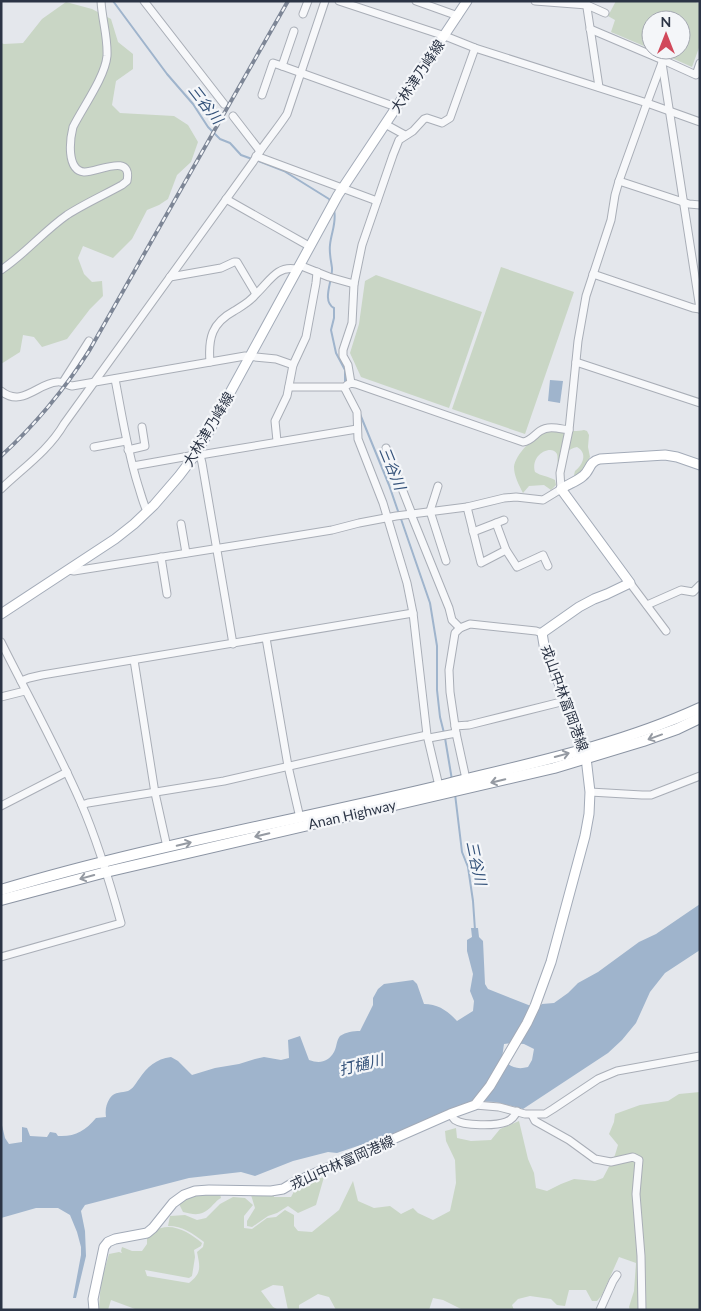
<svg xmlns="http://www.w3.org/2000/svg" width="701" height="1311" viewBox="0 0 701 1311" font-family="Lato,'Noto Sans JP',sans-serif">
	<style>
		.green { fill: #c9d6c5 }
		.water { fill: #9fb4cc; fill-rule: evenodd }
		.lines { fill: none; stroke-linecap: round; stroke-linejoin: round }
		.stream { stroke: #9fb4cc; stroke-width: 2 }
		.minor-casing { stroke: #a9aeb7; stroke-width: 9 }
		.major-casing { stroke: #a3abb8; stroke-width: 11 }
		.highway-casing { stroke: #8b94a3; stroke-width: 12 }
		.minor { stroke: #f7f8fa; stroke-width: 7 }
		.major { stroke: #fff; stroke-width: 9 }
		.highway { stroke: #fff; stroke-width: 10 }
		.rail-casing { stroke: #7d8696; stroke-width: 4 }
		.rail { stroke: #f4f6f9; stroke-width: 2; stroke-dasharray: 5.5; stroke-linecap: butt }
		.oneway { stroke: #959aa2 }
		.labels { text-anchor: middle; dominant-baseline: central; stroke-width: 4.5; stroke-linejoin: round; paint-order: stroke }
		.street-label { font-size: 14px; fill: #2b3445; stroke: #f4f6f9 }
		.water-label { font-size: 15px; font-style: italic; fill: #34527a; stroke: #f4f6f9 }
	</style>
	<rect width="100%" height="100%" fill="#e4e7ec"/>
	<!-- green -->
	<g class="green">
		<path d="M616,1H694L700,4V45L692,67L654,50H681V20H651V49L611,32L615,20L608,16Z"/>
		<path d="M66,2L92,9L111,19L118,42L133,54V69L116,81L112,105L120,113L174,116L188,125L198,142L191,162L177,175L168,199L159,205L147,210L132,239L113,258L83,246L78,258L84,274L92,282L102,281L103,296L90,309L67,339L42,347L34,337L23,335L20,352L1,364V43L4,44L23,43L42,19Z"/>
		<path d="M501,267L574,292L525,434L452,409Z"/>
		<path d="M376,275L482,312L449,408L361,377L350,353L359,324L365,281Z"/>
		<path d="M584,430L587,431L589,435L588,447L590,457L581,473L577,477L574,475L575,471C583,465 588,453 577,447C569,448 562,456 558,463C557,460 558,457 557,454C552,444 530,454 535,472C541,476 548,476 555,480L556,485L551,490L544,485L529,486L523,493C519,485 514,476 514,467C515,455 534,436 544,431C551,428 572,433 584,430Z"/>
		<path d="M700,1092V1310H630L629,1307L634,1291L636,1263L619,1257L602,1295L597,1301H592L586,1290H569L565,1306L557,1305L551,1299L530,1296L518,1299L512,1305L514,1310H463L443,1300L433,1298L429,1310H336L329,1297L318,1294L299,1305V1310H288L283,1286L273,1285L261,1291L273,1307L279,1310L135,1309L111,1300L108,1310H100L99,1307L101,1281L109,1254L119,1252L122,1253L121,1251L122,1247L132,1251H142L147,1244V1237C151,1234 156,1229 161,1228C176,1224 191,1234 202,1243L201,1246L194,1250L195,1257L192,1276L189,1278L145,1270L147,1276L189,1283C202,1273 200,1267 197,1252L203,1247L204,1242C192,1233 183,1226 168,1226L170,1216L185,1215L197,1220L206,1218L220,1204L233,1197L245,1198L253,1205L244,1216V1228L252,1229L267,1218L276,1217L285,1210L294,1215V1226L298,1231L312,1232L339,1210L353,1181L358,1201L374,1208L390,1206L401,1214L413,1208L418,1213L433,1220L450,1211L456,1183L455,1160L446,1141L445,1131L456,1128L457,1138L471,1141L491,1140L500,1129L519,1121L528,1159L534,1173L536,1188L547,1191L561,1184L574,1179L595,1181L603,1178L615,1155L618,1145L609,1134L614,1122L615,1114L640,1105L668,1101L679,1094Z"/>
		<path d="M324,1177L316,1205L298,1213L288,1206L277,1213L268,1216L252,1227L247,1226V1221L255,1208L251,1195L274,1194V1197H291L297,1186Z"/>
		<path d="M202,1194H220L221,1198C216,1201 215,1203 211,1207C202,1216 195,1215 183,1212L179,1204C186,1198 193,1196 202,1194Z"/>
	</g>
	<!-- water -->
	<g class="water">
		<path d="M550,380L563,381L560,403L548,401Z"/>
		<path d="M700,904V950L665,973L650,992L636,1023L622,1040L608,1053L523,1109L496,1102L473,1101L387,1136L337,1153L328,1152L293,1161L255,1176L241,1172L189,1178L85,1205L81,1211L85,1231L86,1256L76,1298H73L81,1255V1247L77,1232L70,1215L58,1208H36L1,1218V1121L5,1138L9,1144L22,1142V1127L27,1128L30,1136L47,1137L50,1132L56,1133L58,1136C75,1137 85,1131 96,1118L106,1117C105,1110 106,1104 110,1098C115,1091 122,1093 128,1091C133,1089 136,1083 139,1079C147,1067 156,1059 171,1057L178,1061L192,1075L215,1068L239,1064L255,1059L264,1057L281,1060L289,1058L288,1040L300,1036L309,1060C320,1064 328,1062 334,1052C337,1047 336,1041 340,1036C346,1032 353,1031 360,1031L373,1005V998L378,989L384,984L413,980L417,984L424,1004C438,1004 448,1011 457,1021L473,1011L474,1001L470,991L473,974L467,951V940L472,937L471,928H478L479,937L483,941L485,984L488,989L531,1006L539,1007L542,1004L554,1003L568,993L578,983L598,972L639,942L656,934ZM511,1043L524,1044L534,1049L532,1060L528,1067C517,1070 509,1067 502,1058L504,1044Z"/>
	</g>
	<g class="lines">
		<!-- stream -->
		<g class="stream">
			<path d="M113,1L167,74L193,104L208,127L220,139L230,143L241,155L252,159"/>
			<path d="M256,160L284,171L329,199L330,201"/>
			<path d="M334,210C337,222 331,233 330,245C329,253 331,260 332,268C333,280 321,301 334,308V318L331,330L336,353L345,370V383"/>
			<path d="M360,414L389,485L399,514"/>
			<path d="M401,519L430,603L437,646V690L440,717L444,733"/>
			<path d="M445,738L452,780"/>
			<path d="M455,794L462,852L468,867L473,901L475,930"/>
		</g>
		<!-- minor casing -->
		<g class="minor-casing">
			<g id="minor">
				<path d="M144,1L224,104"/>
				<path d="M416,1L458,16"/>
				<path d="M535,1L587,5L605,13"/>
				<path d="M586,1L599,87"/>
				<path d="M303,14L308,1"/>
				<path d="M590,29L663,60"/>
				<path d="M294,31L282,66L396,107"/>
				<path d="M662,63L700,309"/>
				<path d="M700,63L696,75L663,60L647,103L700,122"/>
				<path d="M262,95L273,63L282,66"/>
				<path d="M233,116L260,151"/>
				<path d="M385,124L405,135"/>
				<path d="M256,156L377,201"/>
				<path d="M619,181L689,204L700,205"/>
				<path d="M226,199L309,246"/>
				<path d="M299,265L329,277L354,284"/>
				<path d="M1,270C25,254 44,231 67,215C84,204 104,195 122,185L127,181C133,152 96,173 84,172C66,170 70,139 73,127C83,107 105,77 107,56C108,37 102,20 101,1"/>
				<path d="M593,274L693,308L700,309"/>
				<path d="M170,277L221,268L234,262H237L256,294C269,282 277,265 296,269"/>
				<path d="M210,362C208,338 212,323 234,311C242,306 250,302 256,294"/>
				<path d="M576,362L700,403"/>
				<path d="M115,379C122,415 127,450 138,485C141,494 143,503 147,511"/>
				<path d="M63,382L89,341"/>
				<path d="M351,383L348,365L343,356V350L352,323L354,284L362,245L393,155L399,140L413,131L424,119L427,118L442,123L450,118L475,48"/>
				<path d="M347,385L351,383L356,384L523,442C531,441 534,435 540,431C549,425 560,429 569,430"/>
				<path d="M289,387H344L357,412L358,439L383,503L407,583L413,613L427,735L439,786"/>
				<path d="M1,391C22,408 38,383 57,382C62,381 67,385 72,386L245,356L276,359L293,365"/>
				<path d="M277,441L275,421L287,396L293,365L306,337L316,283L317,272"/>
				<path d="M94,447L126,441"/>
				<path d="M386,448L412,514"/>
				<path d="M128,450L145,446L142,427"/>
				<path d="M196,453L200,455L202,463L233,644"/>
				<path d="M200,455L357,429"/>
				<path d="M133,466L195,455"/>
				<path d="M438,486L430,511L446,561"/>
				<path d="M1,489C23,468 49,450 64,424L253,162C263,145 276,131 287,114L325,1"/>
				<path d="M467,507L481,563L506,550"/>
				<path d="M411,514L449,608L452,620L460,628"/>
				<path d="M496,523L506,550L517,567L543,555L548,566"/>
				<path d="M181,524L186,553"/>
				<path d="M473,532L504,520"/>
				<path d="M161,557L167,594"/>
				<path d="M69,570L74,571L289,537L332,530L359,523L396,516L467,507L504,498L516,497L543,500L561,489L560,473L569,430L578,341L586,296L611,220L615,195L619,181L647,103L475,48L445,36L339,1"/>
				<path d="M630,583L666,631"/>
				<path d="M647,605L681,590L693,592L700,585"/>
				<path d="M266,638L288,766L300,818"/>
				<path d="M1,642C28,696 57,748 81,803C98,842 110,883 121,923L1,957"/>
				<path d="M134,660L155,793L167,847"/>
				<path d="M21,681L29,678L42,675L413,613"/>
				<path d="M1,697L25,691"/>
				<path d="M455,726L450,692L449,670L455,633L460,628L470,624L536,631L542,633"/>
				<path d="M456,733L455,726L469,725L565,701"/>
				<path d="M429,738L456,733L466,779"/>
				<path d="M590,792L642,795H651L700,776"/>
				<path d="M82,805L88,803L224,781L395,742L427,735"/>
				<path d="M1,806L67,772"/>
				<path d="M475,1105L499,1107L525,1114H545L553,1109L598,1079L617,1071L700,1056"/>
				<path d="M450,1114C452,1116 453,1118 455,1120C464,1126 496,1126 506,1122C511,1120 515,1116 517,1111"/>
				<path d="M532,1115L535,1121L569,1140L595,1159L611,1162L633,1157L639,1160L636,1194L641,1256L642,1310"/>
				<path d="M600,1310L613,1281L617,1275"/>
			</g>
		</g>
		<!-- major casing -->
		<g class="major-casing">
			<g id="major">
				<path d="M1,614L115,539L134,524L154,505L179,476L195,455L208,433L338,195L467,1"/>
				<path d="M94,1310L93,1299L104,1247L108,1242L115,1239L147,1233L153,1228L173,1203L184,1195L195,1191L209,1190L271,1191L283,1189L293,1183L450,1114L475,1105L490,1086L527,1023L535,1006L551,962L585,836L589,814L590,792L585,749L544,645L542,633L579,607L594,599L607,594L630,583L561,489C568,484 576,482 583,476C591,470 588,462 600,459L665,455L677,457L700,465"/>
			</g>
		</g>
		<!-- highway casing -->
		<g class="highway-casing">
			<g id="highway">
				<path d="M1,890C147,846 299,820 447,784C532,763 619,745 700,708"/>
				<path d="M1,900L106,872L554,768L643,741L677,729L700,718"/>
			</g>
		</g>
		<!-- minor -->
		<use href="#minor" class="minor"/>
		<!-- major -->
		<use href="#major" class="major"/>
		<!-- highway -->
		<use href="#highway" class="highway"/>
		<!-- rail casing -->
		<g class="rail-casing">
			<path id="rail" d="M1,456C35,425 64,390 89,351L288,1"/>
		</g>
		<!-- rail -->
		<use href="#rail" class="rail"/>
	</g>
	<!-- one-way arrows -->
	<defs><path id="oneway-shaft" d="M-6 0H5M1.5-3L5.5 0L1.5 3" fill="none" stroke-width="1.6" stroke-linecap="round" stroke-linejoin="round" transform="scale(1.25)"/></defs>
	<g class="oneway">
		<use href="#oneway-shaft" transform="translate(655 737) rotate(160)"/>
		<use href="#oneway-shaft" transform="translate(562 755) rotate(-15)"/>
		<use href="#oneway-shaft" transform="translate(498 781) rotate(167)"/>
		<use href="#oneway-shaft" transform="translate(262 835) rotate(167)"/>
		<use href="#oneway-shaft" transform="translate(184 844) rotate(-13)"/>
		<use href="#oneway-shaft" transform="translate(87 877) rotate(165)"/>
	</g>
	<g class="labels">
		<!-- street labels -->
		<g class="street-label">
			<text transform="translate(417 76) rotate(-56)">大林津乃峰線</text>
			<text transform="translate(208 429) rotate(-59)">大林津乃峰線</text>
			<text transform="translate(565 698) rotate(70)">戎山中林富岡港線</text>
			<text transform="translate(352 814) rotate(-13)">Anan Highway</text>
			<text transform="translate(342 1162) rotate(-24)">戎山中林富岡港線</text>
		</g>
		<!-- water labels -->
		<g class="water-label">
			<text transform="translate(206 104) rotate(52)">三谷川</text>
			<text transform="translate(393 468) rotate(68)">三谷川</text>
			<text transform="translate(477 863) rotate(78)">三谷川</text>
			<text transform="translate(361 1064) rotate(-14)">打樋川</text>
		</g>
	</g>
	<!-- border -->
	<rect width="701" height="1311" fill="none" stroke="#2b3445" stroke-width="5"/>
	<!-- north arrow -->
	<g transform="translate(666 35)"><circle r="24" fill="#f4f6f9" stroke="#a4a8b1"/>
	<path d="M0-4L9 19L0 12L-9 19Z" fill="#d1495b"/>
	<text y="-8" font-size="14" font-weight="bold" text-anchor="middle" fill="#2b3445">N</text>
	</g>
</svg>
